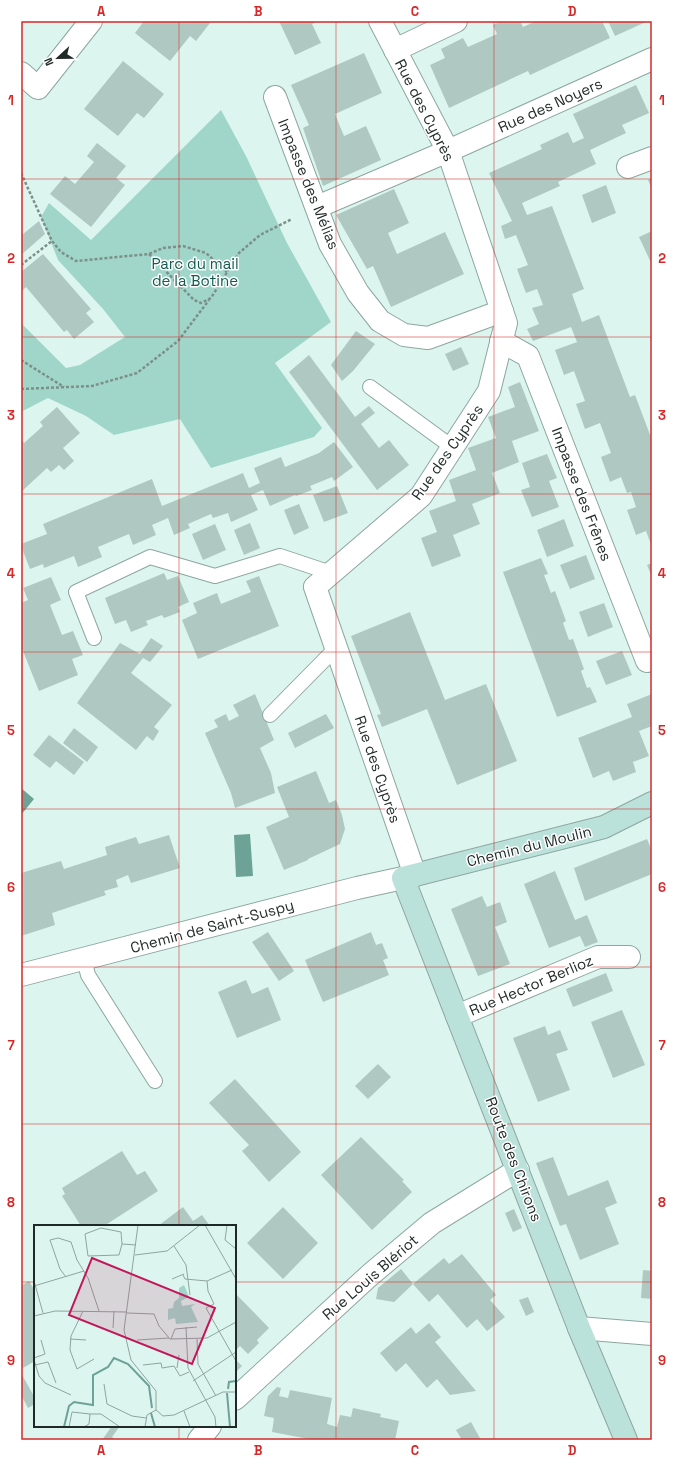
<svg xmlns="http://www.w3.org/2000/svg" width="673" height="1461" viewBox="0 0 673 1461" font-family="'Space Grotesk',sans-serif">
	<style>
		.green { fill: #a0d6c9 }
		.water { fill: #6da296 }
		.building { fill: #afc9c2 }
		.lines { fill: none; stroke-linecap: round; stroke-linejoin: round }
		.lane-casing { stroke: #8ea6a0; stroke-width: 16 }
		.street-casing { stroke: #8ea6a0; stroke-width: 24 }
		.secondary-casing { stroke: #8ea6a0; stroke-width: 24 }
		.path { stroke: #7d8f8a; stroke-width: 2.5; stroke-dasharray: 3 2; stroke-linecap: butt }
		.lane { stroke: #fff; stroke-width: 14 }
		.street { stroke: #fff; stroke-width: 22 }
		.secondary { stroke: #bbe1db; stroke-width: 22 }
		.grid { fill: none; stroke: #d62828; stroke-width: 1; stroke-opacity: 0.55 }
		.labels { text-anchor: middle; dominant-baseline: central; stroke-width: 3; stroke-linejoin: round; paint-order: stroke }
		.street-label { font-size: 15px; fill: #1f2927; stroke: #fff }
		.park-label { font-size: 15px; fill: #125a4e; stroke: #fff }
		.inset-river { fill: none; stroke: #6da296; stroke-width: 2 }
		.inset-road { fill: none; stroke: #90a49f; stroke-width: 1 }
		.view { fill: #c2185b; fill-opacity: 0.15; stroke: #c2185b; stroke-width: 2 }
		.inset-edge { fill: none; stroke: #1f2927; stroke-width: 2 }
		.neatline { fill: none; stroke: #d62828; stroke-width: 1.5 }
		.grid-label { font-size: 13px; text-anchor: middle; font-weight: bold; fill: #d62828 }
	</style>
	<rect width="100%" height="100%" fill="#dcf6ef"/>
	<!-- green -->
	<path class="green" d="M221,110L246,156L287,243L331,322L275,363L322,428L314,437L211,468L180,419L114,435L86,416L48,398L21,412V323L66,368L80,365L125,337L103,309L58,260L41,217L49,203L91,240Z"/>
	<!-- water -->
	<g class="water">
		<path d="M21,788L34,799L21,815Z"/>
		<path d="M250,834L253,876L236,877L234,835Z"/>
	</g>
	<!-- building -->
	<g class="building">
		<path d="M144,21H207L210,23L196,41L190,36L170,61L135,33Z"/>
		<path d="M279,21H318L312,24L321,43L295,55Z"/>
		<path d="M501,21H506L507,23L511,21H520L523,27L536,21H602L610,38L530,75L528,71L449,108L430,65L445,58L441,49L463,38L468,47L497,34L493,25Z"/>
		<path d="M608,21H648L615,36Z"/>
		<path d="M364,53L382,93L335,114L344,136L366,126L381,160L323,186L303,128L309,125L291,85Z"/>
		<path d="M123,61L164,94L144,118L137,113L118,136L84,109Z"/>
		<path d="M636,85L649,113L622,125L626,133L590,150L596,164L558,182L560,186L522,203L527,215L552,206L584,289L572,294L582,322L599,315L630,397L635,395L652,440V547L646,531L636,535L627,510L636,507L631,492L627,493L621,477L610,482L601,457L611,453L600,423L585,429L576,404L585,401L574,371L564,375L555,350L577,342L571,327L533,341L527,329L539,324L532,308L543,305L537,289L526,293L517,269L528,265L516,235L505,239L501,226L512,221L489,173L542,149L540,145L568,132L573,143L584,138L573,114Z"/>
		<path d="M97,143L126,166L116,178L125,185L91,227L50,194L65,176L75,184L94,162L87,156Z"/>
		<path d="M652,178V189L648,180Z"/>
		<path d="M606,185L616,213L592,223L582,195Z"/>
		<path d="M394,189L409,223L388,233L397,254L445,232L464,274L391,307L373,266L367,269L336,215Z"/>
		<path d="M39,221L45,234L21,255V232L23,234Z"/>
		<path d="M652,231V265L639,237Z"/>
		<path d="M43,254L91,309L86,313L94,322L74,339L67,330L64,332L26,287L21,292V272Z"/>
		<path d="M356,331L375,344L353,371L342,381L331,365Z"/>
		<path d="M461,347L469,364L453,371L445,354Z"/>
		<path d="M309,355L355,417L369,406L375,413L361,424L379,448L389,440L409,465L377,490L289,372Z"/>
		<path d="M520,382L539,431L512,441L519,462L492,473L500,493L472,504L480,524L453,535L461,556L432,567L421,538L437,532L429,511L456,501L449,480L476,470L468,448L496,438L488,417L515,407L508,387Z"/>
		<path d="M57,407L80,433L63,448L74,461L64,470L59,465L51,472L47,468L21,492V439L24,443L43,426L40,422Z"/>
		<path d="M334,442L353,467L334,481L332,477L310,486L312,490L296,496L295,495L270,506L263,490L251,495L258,510L231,522L228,513L213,518L211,514L188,524L190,528L174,535L168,518L152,525L156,535L133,545L129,534L98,547L102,557L78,567L74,556L44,568L43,564L30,569L21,546V544L47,534L43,524L152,479L162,506L243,473L249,488L260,483L254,468L281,457L285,467L319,453Z"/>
		<path d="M547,454L557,478L549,481L559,507L532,517L521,490L530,487L522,463Z"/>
		<path d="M337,486L348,513L324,522L313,495Z"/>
		<path d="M299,504L309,528L294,535L284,510Z"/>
		<path d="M564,519L574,546L547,557L537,530Z"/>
		<path d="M250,523L260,548L244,555L234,530Z"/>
		<path d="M215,524L226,550L203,560L192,534Z"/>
		<path d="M586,555L595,579L570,589L560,565Z"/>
		<path d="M541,558L548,574L544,575L551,593L555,591L566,621L563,623L569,640L573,639L584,669L581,671L587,688L590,687L597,702L557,717L503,572Z"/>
		<path d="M652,563V577L647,565Z"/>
		<path d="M164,573L167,580L178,576L189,602L178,607L180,612L164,618L162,615L146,621L148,625L131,632L126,620L115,624L105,598Z"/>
		<path d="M259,576L279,626L198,659L182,620L197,613L193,603L217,593L221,604L251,592L246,581Z"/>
		<path d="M51,577L61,600L50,605L62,635L73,631L83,655L72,659L78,675L39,691L21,646V603L28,600L23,588Z"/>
		<path d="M604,603L613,627L588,637L579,612Z"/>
		<path d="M410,612L445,700L486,684L517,761L457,785L427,709L382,727L377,715L381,714L351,636Z"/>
		<path d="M151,638L163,646L150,662L143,658L131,673L172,705L154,727L159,731L153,741L147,736L136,750L77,703L120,643L140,654Z"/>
		<path d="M622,651L632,675L606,685L596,661Z"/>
		<path d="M255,694L274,740L260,748L271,773L275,793L235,808L231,793L205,733L218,727L214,720L226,714L229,721L239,716L233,705Z"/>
		<path d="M652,694V726L639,731L649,756L633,762L636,772L613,781L609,771L593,778L578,738L632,717L627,704Z"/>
		<path d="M326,714L334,728L295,748L288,733Z"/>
		<path d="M74,728L98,747L87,762L63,743Z"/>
		<path d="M49,735L84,762L74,775L56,761L50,768L33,755Z"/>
		<path d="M316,771L329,803L336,800L342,815L345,829L340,844L308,859V860L284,870L266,827L289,817L277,787Z"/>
		<path d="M169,835L180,868L131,883L128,875L116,880L118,887L104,891L106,895L52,913L55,925L21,936V873L61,861L64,869L107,855L105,847L136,837L139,844Z"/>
		<path d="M647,839L652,851V874L585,901L574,868Z"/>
		<path d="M555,871L575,920L587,915L598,942L585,947L580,936L549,948L524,884Z"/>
		<path d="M482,896L487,907L500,902L507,922L495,927L510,964L478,976L451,909Z"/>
		<path d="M268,932L294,971L279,981L252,942Z"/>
		<path d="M371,932L376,945L382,943L388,958L383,960L389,975L323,1002L305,960Z"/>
		<path d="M606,973L613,991L573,1007L566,989Z"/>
		<path d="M246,980L252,994L268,987L281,1020L237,1038L218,992Z"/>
		<path d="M622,1010L645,1065L613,1078L591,1022Z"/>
		<path d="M545,1026L548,1035L560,1030L568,1050L556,1054L570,1090L538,1102L513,1038Z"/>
		<path d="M378,1064L391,1077L368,1099L355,1086Z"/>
		<path d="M235,1079L301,1152L269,1182L242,1151L249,1145L209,1103Z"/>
		<path d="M361,1137L404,1180L402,1181L412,1192L372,1230L321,1175Z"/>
		<path d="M122,1151L137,1175L145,1171L158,1191L104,1226H81L62,1196L65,1194L62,1188Z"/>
		<path d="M553,1157L568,1196L608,1180L617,1203L605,1208L619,1244L580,1260L566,1224L560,1226L536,1163Z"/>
		<path d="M183,1207L193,1221L202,1215L210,1226H158Z"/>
		<path d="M283,1207L318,1243L283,1279L247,1243Z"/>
		<path d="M514,1209L522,1228L513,1232L505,1213Z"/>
		<path d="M462,1254L496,1295L490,1300L505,1317L487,1331L477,1319L467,1328L438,1294L429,1302L413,1284L394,1302L376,1299L378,1288L401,1269L413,1284L444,1258L449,1264Z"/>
		<path d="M643,1270L652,1271V1299L641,1298Z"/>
		<path d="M29,1281L35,1291V1361L23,1368L21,1365V1286Z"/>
		<path d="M235,1293L269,1328L257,1340L259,1343L248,1354L240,1346L235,1351Z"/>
		<path d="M528,1297L534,1312L526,1316L519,1300Z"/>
		<path d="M429,1323L441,1337L435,1342L476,1391L450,1395L437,1379L427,1388L406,1363L396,1372L380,1353L411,1327L416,1334Z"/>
		<path d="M235,1359L242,1366L235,1373Z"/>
		<path d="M21,1373L35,1398V1404L28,1408L21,1395Z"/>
		<path d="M277,1387L281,1388L279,1396L288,1398L290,1390L332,1398L327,1424L337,1427L340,1415L351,1417L353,1408L381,1414L380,1417L399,1421L395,1440H314L272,1432L274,1418L264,1416L268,1396Z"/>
		<path d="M471,1422L481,1440H462L456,1430Z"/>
		<path d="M112,1426H120L112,1437L116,1440H102Z"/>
	</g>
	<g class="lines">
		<!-- lane casing -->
		<g class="lane-casing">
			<g id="lane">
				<path d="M370,387L452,447"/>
				<path d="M94,638L76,592L150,557L215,576L280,556L331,573"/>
				<path d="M270,715L336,648"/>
				<path d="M84,959L88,975L155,1081"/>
			</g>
		</g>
		<!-- street casing -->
		<g class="street-casing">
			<g id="street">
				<path d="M380,21L448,151L506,323L489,391L421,496L315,587L415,875"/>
				<path d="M395,50L456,21"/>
				<path d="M21,73L38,88L91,21"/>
				<path d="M275,97L330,244L358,293L380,321L404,335L428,338L502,311"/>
				<path d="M628,167L652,158"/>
				<path d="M317,207L448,151L652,59"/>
				<path d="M501,341L528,356L647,661"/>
				<path d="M21,975L357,888L403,878"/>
				<path d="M457,1016L598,957H629"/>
				<path d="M579,1328L652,1334"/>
				<path d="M235,1399L370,1275L432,1223L518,1170"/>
				<path d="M199,1440L210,1426"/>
			</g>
		</g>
		<!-- secondary casing -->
		<g class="secondary-casing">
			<path id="secondary" d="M626,1440L579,1328L403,878L604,827L652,803"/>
		</g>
		<!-- path -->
		<g class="path">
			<path d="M21,173L52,241L61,252L76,261L149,254L163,248L183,246L206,253L227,272"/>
			<path d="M149,254L194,300L201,303L211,298L239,253L260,235L292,219"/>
			<path d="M21,265L52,241"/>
			<path d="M21,360L64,387"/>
			<path d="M21,389L92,386L137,373L178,341L209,300"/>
		</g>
		<!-- lane -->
		<use href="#lane" class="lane"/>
		<!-- street -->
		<use href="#street" class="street"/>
		<!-- secondary -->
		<use href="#secondary" class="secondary"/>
	</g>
	<!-- grid -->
	<path class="grid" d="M179,21V1226M336,21V1440M494,21V1440M21,179H652M21,337H652M21,494H652M21,652H652M21,809H652M21,967H652M21,1124H652M21,1282H35M235,1282H652M179,1426V1440"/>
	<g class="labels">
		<!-- street labels -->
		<g class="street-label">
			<text transform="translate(550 105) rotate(-24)">Rue des Noyers</text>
			<text transform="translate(425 110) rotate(63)">Rue des Cyprès</text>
			<text transform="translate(309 184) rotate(68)">Impasse des Mélias</text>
			<text transform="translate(447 452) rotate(-55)">Rue des Cyprès</text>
			<text transform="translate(582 494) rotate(69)">Impasse des Frênes</text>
			<text transform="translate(378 769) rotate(71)">Rue des Cyprès</text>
			<text transform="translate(529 846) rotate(-14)">Chemin du Moulin</text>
			<text transform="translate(212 926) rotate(-15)">Chemin de Saint-Suspy</text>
			<text transform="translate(531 985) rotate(-23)">Rue Hector Berlioz</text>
			<text transform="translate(514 1159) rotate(69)">Route des Chirons</text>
			<text transform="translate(370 1277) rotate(-41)">Rue Louis Blériot</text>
		</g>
		<!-- park labels -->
		<g class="park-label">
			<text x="195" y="263">Parc du mail<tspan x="195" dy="17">de la Botine</tspan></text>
		</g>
	</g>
	<!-- overview -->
	<g transform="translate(34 1225)">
		<rect width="202" height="202" fill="#dcf6ef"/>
		<path d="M150,60L155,72L147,76L148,81L161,79L157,82L164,97L142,99L141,93L134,95V84L139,83L140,77L145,73V63Z" fill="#a0d6c9"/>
		<path class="inset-river" d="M194,164L195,157L202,156M193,168L196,202M117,188L121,202M30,202L35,181L40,177L59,180V150L74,142L80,133L94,139L115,161L118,183"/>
		<path class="inset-road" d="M104,0L90,105L97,135L122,166V185L113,190L111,202M171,0L202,54M193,0L191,15L202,24M88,19L87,7L67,3L51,9L54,31L85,30L88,19L102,20M140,21L152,40L156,70M101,30L133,26L166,0M149,50L151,54L173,56L198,45M32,52L26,44L16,15L24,13L37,17L43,35L54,53L65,86M138,54L150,49M0,56L9,88M173,56L174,66L180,79L172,83L202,136M0,61L50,46M49,86L37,111L36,125L43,144L60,134M93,88L120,89L125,101L136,114L173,113L202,97M0,91L21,86L93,87M152,102L154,143L181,192L182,202M79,103L80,86M36,114L52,115M137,114L141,104L163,102M163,114L164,139L182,171M103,115L135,113M0,133L11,129L7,115M0,135L5,151L11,158L37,170M1,140L14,137L22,158M109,140L127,138L128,143L140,141L146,151L155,147M143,143L145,130M159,156L202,127M70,159L73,179L98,191L112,193M122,185L129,191L140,190L189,167H202M150,186L156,202M56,189H67L86,202M35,202L38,187L56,189L55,199L50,202"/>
		<path class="view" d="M58,33L181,83L158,139L35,90Z"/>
		<rect width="202" height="202" class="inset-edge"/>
	</g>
	<!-- border -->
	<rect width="673" height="1461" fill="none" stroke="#ffffff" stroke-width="44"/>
	<!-- north arrow -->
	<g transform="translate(58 58) rotate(248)" stroke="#ffffff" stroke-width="3" paint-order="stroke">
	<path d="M0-3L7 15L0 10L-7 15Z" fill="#1f2927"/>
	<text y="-6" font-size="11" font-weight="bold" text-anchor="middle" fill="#1f2927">N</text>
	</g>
	<rect x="22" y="22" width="629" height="1417" class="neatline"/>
	<g class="grid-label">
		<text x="101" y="16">A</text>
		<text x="258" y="16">B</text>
		<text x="415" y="16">C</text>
		<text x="572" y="16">D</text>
		<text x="11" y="105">1</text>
		<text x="662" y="105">1</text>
		<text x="11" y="263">2</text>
		<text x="662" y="263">2</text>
		<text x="11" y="420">3</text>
		<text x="662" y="420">3</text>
		<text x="11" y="578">4</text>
		<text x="662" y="578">4</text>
		<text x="11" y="735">5</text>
		<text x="662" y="735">5</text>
		<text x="11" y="892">6</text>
		<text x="662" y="892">6</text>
		<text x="11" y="1050">7</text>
		<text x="662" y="1050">7</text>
		<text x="11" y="1207">8</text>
		<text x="662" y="1207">8</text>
		<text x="11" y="1365">9</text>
		<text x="662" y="1365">9</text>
		<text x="101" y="1455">A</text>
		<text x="258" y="1455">B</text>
		<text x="415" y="1455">C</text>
		<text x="572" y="1455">D</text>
	</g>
</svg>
